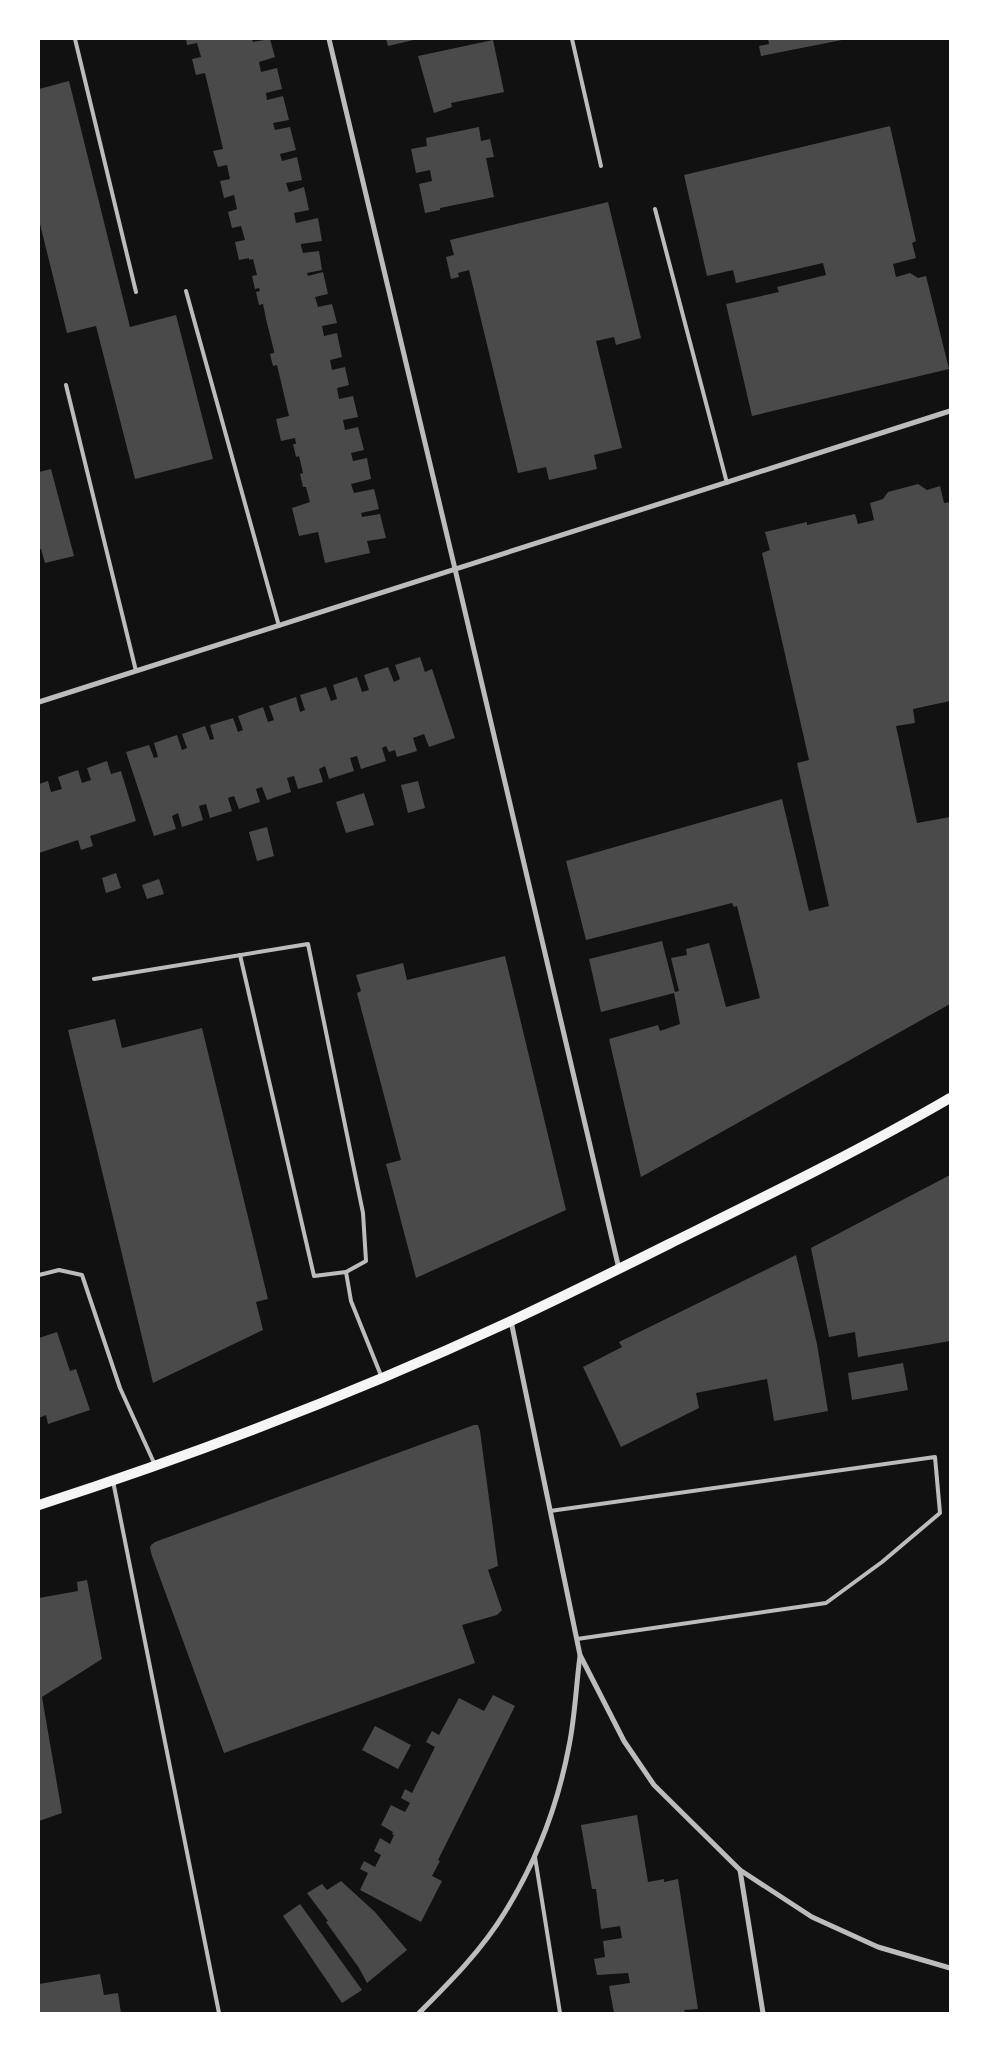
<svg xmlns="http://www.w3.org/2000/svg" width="989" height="2052" viewBox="0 0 989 2052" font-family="Karla,sans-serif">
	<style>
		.building { fill: #4a4a4a }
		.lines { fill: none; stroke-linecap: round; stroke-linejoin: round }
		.service { stroke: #bcbcbc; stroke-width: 4 }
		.minor { stroke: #bcbcbc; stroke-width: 5 }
		.secondary { stroke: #f5f5f5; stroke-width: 10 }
	</style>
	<rect width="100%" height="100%" fill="#111"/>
	<!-- building -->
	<g class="building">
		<path d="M186,39H252L253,42L270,39L275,57L259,62L261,72L277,68L282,89L266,93L267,100L283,96L289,120L273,123L275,130L290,127L296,150L280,154L282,161L297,157L302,180L286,183L289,192L304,187L309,210L294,213L296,223L318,218L322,241L301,244V246L303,253L319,251L322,270L307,273L308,276L323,272L328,294L315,297L318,307L332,304L337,323L322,326L324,336L337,333L342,357L330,360L332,370L345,367L349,385L337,388L339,399L353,396L358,417L343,420L345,430L358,427L364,450L351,453L353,461L367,458L371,479L351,484L354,493L374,489L379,509L361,513L362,517L380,514L386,538L367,541L370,553L325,563L318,532L299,536L292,508L310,502L306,487H303L300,474L303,473L299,456L296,457L293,444H296L295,438L281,441L276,419L289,416L277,365L273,366L270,354L274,353V351L266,319L263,304L259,305L256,292L260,291L259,288L255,289L252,276L257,275L253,259L249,260V258L239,260L235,242L245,240L241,226L232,228L228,212L237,209L234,195L224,198L220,181L230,179L227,165L218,167L213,151L223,149L205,73L196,75L192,59L201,57L197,43L187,45Z"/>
		<path d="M386,39H418L388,46Z"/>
		<path d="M768,39H842V40L761,56L759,46L769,44Z"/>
		<path d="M493,40L504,92L451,103L452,107L434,113L418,56Z"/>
		<path d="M69,81L130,327L176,315L213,459L135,479L96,326L67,333L39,220V89Z"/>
		<path d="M890,126L916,241L912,243L916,258L893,264L896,277L910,273L918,278L926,276L949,369L752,416L726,304L779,292L777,287L826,275L823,263L736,283L733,270L707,276L684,175Z"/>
		<path d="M479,127L481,141L490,139L494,157L486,158L494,197L440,208V210L425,213L419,184L432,181L430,170L416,173L411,149L427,146L426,138Z"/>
		<path d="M608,202L641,338L616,345L614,337L596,341L622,448L594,455L597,469L549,480L546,467L518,473L469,270L458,273L459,277L451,279L446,257L454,255L450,240Z"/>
		<path d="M51,469L74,556L45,563L41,549H39V472Z"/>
		<path d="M918,484L927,490L940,486L944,503L950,502V701L913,709L915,723L896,726L917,823L950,817V1004L641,1177L609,1039L658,1025L660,1031L680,1024L674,993L601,1012L589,959L662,941L675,992L679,991L671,958L687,955L686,949L709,943L726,1007L760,998L737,906L734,907L732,903L586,940L566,861L782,799L809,911L829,906L797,763L809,760L762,553L770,550L765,532L807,522V525L855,514L858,524L874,520L870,503L883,499L888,492Z"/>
		<path d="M420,657L425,672L432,669L455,738L429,747L424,734L413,738L417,751L397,757L395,750L389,752L386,746L382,748L386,761L361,769L357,756L350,758L354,771L329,779L325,766L319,769L323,782L298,789L294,776L287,778L291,792L267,800L262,787L256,789L260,802L239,809L234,796L228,798L232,811L210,818L206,804L199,806L203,820L182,827L178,813L172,816L176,829L154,836L126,752L149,745L154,758L158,757L154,743L177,735L182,750L187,748L182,734L205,726L210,740L214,739L210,725L233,718L238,732L243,730L238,716L263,707L268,722L274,720L269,706L296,697L300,712L305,710L300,695L326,687L331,701L337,699L333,685L357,677L362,692L369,690L364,675L388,667L394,682L400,679L395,665Z"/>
		<path d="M107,761L111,774L121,771L136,821L90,836L93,846L81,850L78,840L39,853V784L48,781L51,792L62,789L58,777L78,770L82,783L91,780L87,768Z"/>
		<path d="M418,781L425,808L408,813L401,785Z"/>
		<path d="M364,793L374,825L346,833L336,802Z"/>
		<path d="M267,827L274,856L257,861L249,832Z"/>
		<path d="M116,873L121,888L106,893L102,878Z"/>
		<path d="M159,879L164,894L147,899L142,885Z"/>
		<path d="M505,956L566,1210L416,1278L386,1164L401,1160L357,993L361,991L356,975L403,963L407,980Z"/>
		<path d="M115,1019L122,1048L202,1028L268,1299L256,1302L263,1330L153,1383L68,1030Z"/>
		<path d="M950,1175V1341L858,1357L855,1332L829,1337L811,1248Z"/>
		<path d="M796,1255L817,1344L828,1411L774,1421L767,1379L696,1393L699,1408L621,1447L583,1367L622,1347L619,1342Z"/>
		<path d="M57,1332L70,1371L76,1369L90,1410L48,1424L46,1415L39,1418V1338Z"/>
		<path d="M903,1363L908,1390L852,1400L848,1373Z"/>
		<path d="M474,1425H478L480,1431L498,1566L488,1570L502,1610L497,1615L462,1625L475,1663L224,1753L152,1556L150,1548L151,1545L155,1542Z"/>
		<path d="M87,1580L102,1659L42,1697L62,1813L39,1821V1598L78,1591L77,1582Z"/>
		<path d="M493,1695L515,1706L438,1860L440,1861L432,1876L442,1881L421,1922L360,1890L368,1873L360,1869L364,1861L375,1867L381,1855L374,1851L380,1838L390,1844L394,1835L392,1834L393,1832L381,1825L391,1805L405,1812L410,1803L401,1798L405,1789L412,1793L435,1747L426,1742L432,1731L439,1735L459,1698L484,1711Z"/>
		<path d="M375,1726L411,1745L398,1769L362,1750Z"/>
		<path d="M637,1815L648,1882L664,1879V1882L678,1879L698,2009L684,2010L685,2013H614L609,1986L630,1983L628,1973L597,1975L594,1959L605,1957L603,1941L622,1938L620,1926L601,1929L596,1889H592L581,1825Z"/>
		<path d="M341,1881L375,1912L407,1950L367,1983L359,1968L326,1922L328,1921L307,1893L322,1884L327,1890Z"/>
		<path d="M300,1904L362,1990L342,2003L283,1916Z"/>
		<path d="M100,1974L104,1995L118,1993L121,2013H39V1984Z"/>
	</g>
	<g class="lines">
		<!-- service -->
		<g class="service">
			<path d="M75,39L136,292"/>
			<path d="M572,39L601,166"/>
			<path d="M655,209L727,483"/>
			<path d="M186,291L279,626"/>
			<path d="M66,385L136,671"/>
			<path d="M240,955L314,1276L346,1272"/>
			<path d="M94,979L308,944L363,1213L366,1261L346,1272L351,1301L382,1378"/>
			<path d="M39,1275L59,1270L82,1275L120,1388L155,1465"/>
			<path d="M113,1481L219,2013"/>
			<path d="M550,1511L935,1457L940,1513L882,1562L826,1603L577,1639"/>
			<path d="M535,1857L560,2013"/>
		</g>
		<!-- minor -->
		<g class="minor">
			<path d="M329,39L455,569L619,1269"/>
			<path d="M39,702L950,411"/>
			<path d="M511,1321L580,1655L624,1741L654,1785L740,1870L763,2013"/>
			<path d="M740,1870L812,1917L878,1947L950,1968"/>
			<path d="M419,2013C450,1982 482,1950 505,1912C536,1862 558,1804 569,1746C575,1717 576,1686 580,1656"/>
		</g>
		<!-- secondary -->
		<path class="secondary" d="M39,1505C200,1453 358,1392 511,1321C564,1296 617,1270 669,1244C764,1197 859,1151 950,1098"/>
	</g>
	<!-- border -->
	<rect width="989" height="2052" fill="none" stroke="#ffffff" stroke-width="80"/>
</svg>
